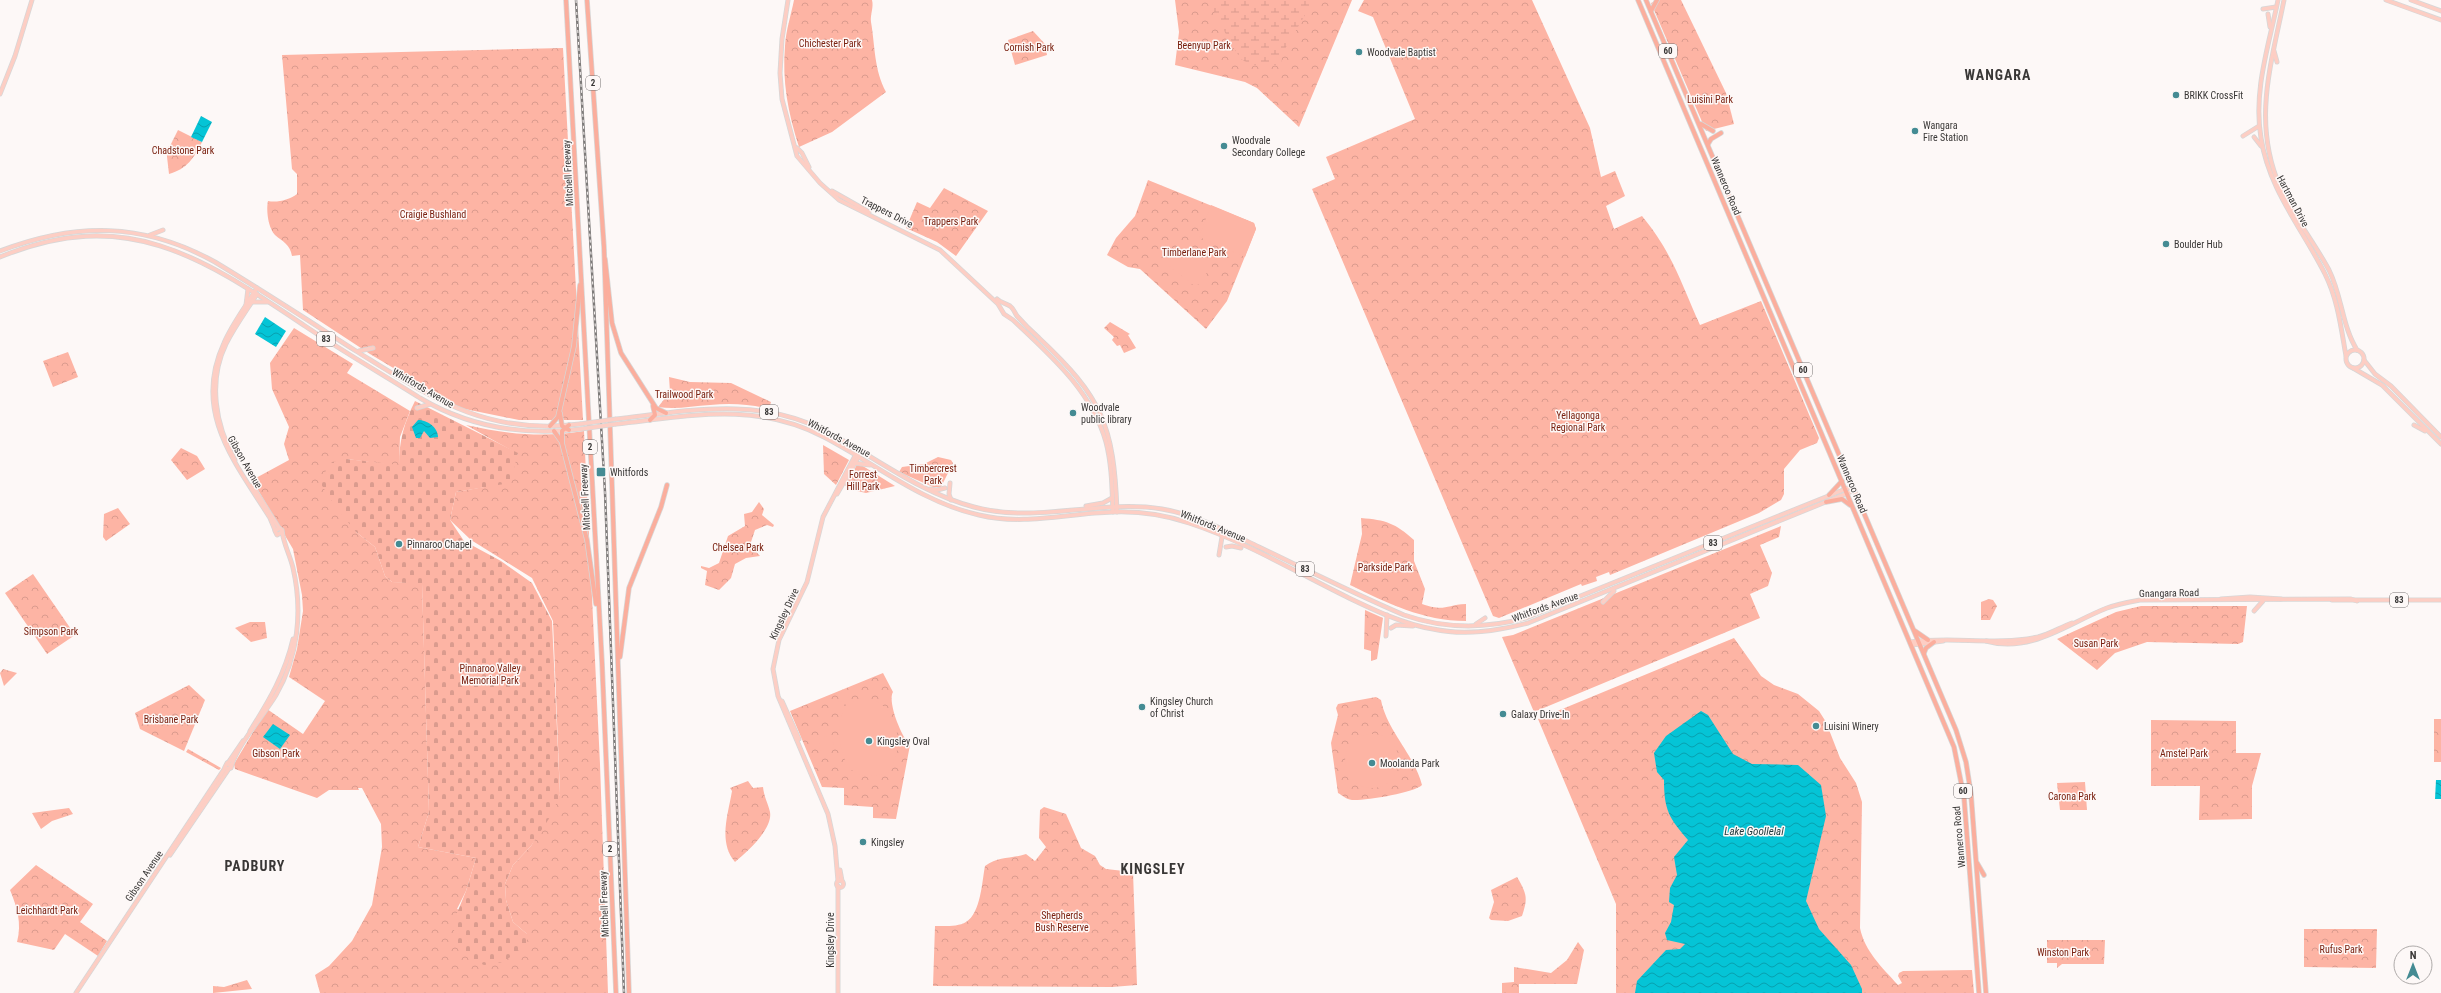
<svg xmlns="http://www.w3.org/2000/svg" width="2441" height="993" viewBox="0 0 2441 993" font-family="'Roboto Condensed',sans-serif">
	<style>
		.forest { fill: url(#forest-crowns) }
		.wetland { fill: url(#wetland-marsh) }
		.cemetery { fill: url(#cemetery-stones) }
		.garden { fill: #fdb4a4 }
		.water { fill: url(#water-waves) }
		.lines { fill: none; stroke-linecap: round; stroke-linejoin: round }
		.major-casing { stroke: #d7d7d7; stroke-width: 5 }
		.highway-casing { stroke: #d7d7d7; stroke-width: 5.5 }
		.major { stroke: #fdcec4; stroke-width: 3.5 }
		.highway { stroke: #fbae9d; stroke-width: 4 }
		.rail-casing { stroke: #7d7a79; stroke-width: 2.5 }
		.rail { stroke: #fdf8f7; stroke-width: 1; stroke-dasharray: 3; stroke-linecap: butt }
		.major-bridge-casing { stroke: #d7d7d7; stroke-width: 5; stroke-linecap: butt }
		.major-bridge { stroke: #fdcec4; stroke-width: 3.5 }
		.poi-dot { fill: #448b93; stroke: #fdf8f7; stroke-width: 1.5 }
		.labels { text-anchor: middle; dominant-baseline: central; stroke-width: 3; stroke-linejoin: round; paint-order: stroke }
		.shield { fill: #fdf8f7; stroke: #747170; stroke-width: 1 }
		.shield-label { font-size: 9px; font-weight: bold; fill: #393736 }
		.park-label { font-size: 10px; fill: #7a2110; stroke: #fdf8f7 }
		.poi-label { font-size: 10px; fill: #393736; stroke: #fdf8f7; text-anchor: start }
		.street-label { font-size: 10px; fill: #393736; stroke: #fdf8f7 }
		.water-label { font-size: 11px; font-style: italic; fill: #1e373b; stroke: #fdf8f7 }
		.district-label { font-size: 14px; font-weight: bold; letter-spacing: 1px; fill: #393736; stroke: #fdf8f7 }
	</style>
	<defs>
		<pattern id="forest-crowns" width="20" height="18" patternUnits="userSpaceOnUse"><rect width="20" height="18" fill="#fdb4a4"/><path d="M2 6a3 3 0 1 1 6 0M12 15a3 3 0 1 1 6 0" fill="none" stroke="#da9b8e"/></pattern>
		<pattern id="wetland-marsh" width="20" height="14" patternUnits="userSpaceOnUse"><rect width="20" height="14" fill="#fdb4a4"/><path d="M1 5h8M5 5V1M11 12h8M15 12V8" fill="none" stroke="#da9b8e"/></pattern>
		<pattern id="cemetery-stones" width="16" height="16" patternUnits="userSpaceOnUse"><rect width="16" height="16" fill="#fdb4a4"/><path d="M2 7V4a2 2 0 0 1 4 0v3zM10 15v-3a2 2 0 0 1 4 0v3z" fill="#da9b8e"/></pattern>
		<pattern id="water-waves" width="16" height="10" patternUnits="userSpaceOnUse"><rect width="16" height="10" fill="#05c4d6"/><path d="M0 5q4-4 8 0t8 0" fill="none" stroke="#07a0ae"/></pattern>
	</defs>
	<rect width="100%" height="100%" fill="#fdf8f7"/>
	<!-- forest -->
	<g class="forest">
		<path d="M794,0H872C874,7 870,15 871,22C875,45 874,70 886,92L832,132L799,147C788,113 782,81 785,46C786,30 791,15 794,0Z"/>
		<path d="M1175,0H1352L1299,127L1257,88L1245,82L1175,65L1179,32Z"/>
		<path d="M1364,0H1532L1590,128L1601,177L1615,171L1625,196L1606,206L1614,229L1642,216C1672,252 1681,283 1700,325L1761,301L1819,438L1817,443L1800,450L1784,469V494L1781,500L1759,513L1610,575L1609,572L1596,577L1597,581L1582,586L1581,584L1499,618L1493,616L1312,189L1335,179L1326,157L1415,119L1373,17L1358,11Z"/>
		<path d="M1658,0H1681L1726,93L1734,124L1706,131L1651,3Z"/>
		<path d="M1033,31L1045,44L1047,55L1015,65L1008,40Z"/>
		<path d="M563,48L583,420H519L460,408L370,354L303,310L300,255L292,256C290,244 283,242 275,235C268,228 266,210 268,201C277,203 289,200 297,194V174L292,169L282,55Z"/>
		<path d="M178,130L202,142C194,158 187,169 169,174L166,148L170,146Z"/>
		<path d="M1148,180L1254,223L1256,229L1227,301L1206,329L1140,269L1128,267L1107,255L1116,238L1135,216Z"/>
		<path d="M944,188L988,211L956,256L937,242L906,228L917,202L930,208Z"/>
		<path d="M1110,322L1130,334L1128,335L1136,348L1124,353L1120,345L1117,346L1112,340L1114,337L1104,328Z"/>
		<path d="M294,328L353,364L347,373L410,411L400,437L399,466L347,459L356,532L375,547L385,576L392,582L422,583L429,812L418,847L476,858L466,891L457,909L527,934L513,922L506,900L505,884L513,865L531,846L560,794L553,621L532,578L471,540L450,520L456,492L484,487L518,454L466,425C506,434 544,438 584,431L600,764L608,993H320L315,975L329,966L352,941L372,905L382,847L381,824L362,788H358L359,790H329L317,798L235,769L234,764L267,709L303,734L325,701L289,677L297,649L303,611L302,595L293,549L252,480L289,460L284,444L289,427L272,389L270,363Z"/>
		<path d="M68,352L78,377L53,387L43,361Z"/>
		<path d="M669,377L690,382L731,383L771,402L769,409C749,404 731,403 710,405C692,406 676,410 658,407L670,392Z"/>
		<path d="M823,445L849,460L836,485L824,474Z"/>
		<path d="M181,448L197,456L205,469L187,480L171,460Z"/>
		<path d="M938,457L951,460L953,463L941,487H933L899,472L902,467L924,464Z"/>
		<path d="M858,463L895,486L866,493L848,489L845,485Z"/>
		<path d="M759,502L764,509L762,515L774,525L773,527L767,525L755,530L750,545L760,556L746,558L735,564L731,578L719,590L705,585L707,571L701,568V566L709,568L719,563L728,536L745,526L744,514L752,512Z"/>
		<path d="M118,508L130,524L106,541L103,537L104,514Z"/>
		<path d="M1361,518C1386,520 1395,523 1414,540V561L1425,589L1422,604C1445,612 1445,605 1466,604V621C1423,621 1387,603 1350,585L1362,534Z"/>
		<path d="M1781,526L1779,537L1760,545L1772,573L1768,586L1750,594L1760,618L1534,712L1502,637L1513,635Z"/>
		<path d="M33,574L75,635L47,654L5,593Z"/>
		<path d="M1989,599L1993,600L1997,606L1990,620H1981V602Z"/>
		<path d="M2141,606H2247L2243,642L2238,644L2147,642L2115,653L2097,670L2057,639L2116,612Z"/>
		<path d="M1365,610L1383,618L1377,659L1371,661V651L1364,649Z"/>
		<path d="M250,622H265L267,638L251,642L235,628Z"/>
		<path d="M1734,638L1761,676L1774,685L1798,694L1819,711L1826,722L1840,758L1856,783L1862,802L1860,928C1865,952 1882,967 1898,985L1902,983L1898,976L1899,973L1903,971L1972,970L1974,993H1616V904L1538,719Z"/>
		<path d="M3,669L17,673L4,686L0,673Z"/>
		<path d="M883,673L893,692C887,702 902,738 910,745L896,819L873,818V807L844,805V788L822,787L790,711Z"/>
		<path d="M189,685L205,700L184,751L140,729L135,713Z"/>
		<path d="M1376,697L1381,700C1387,731 1414,754 1422,785C1414,793 1364,801 1352,800C1346,799 1343,796 1338,793L1331,743L1338,715L1336,708L1338,704Z"/>
		<rect x="2434" y="719" width="7" height="43"/>
		<path d="M2151,720L2236,721V753H2261L2252,786V819L2199,820L2200,786H2151Z"/>
		<path d="M188,749L221,768L219,770L186,752Z"/>
		<path d="M748,781L753,788L763,787C764,797 768,803 770,812C773,829 747,852 735,862C718,842 728,815 732,791L730,788Z"/>
		<path d="M2085,782L2087,810H2060L2057,783Z"/>
		<path d="M1044,807L1066,814L1081,848L1095,856L1100,865L1106,869L1133,872L1137,985L1112,987L933,986L935,926C944,926 958,927 966,922C981,913 982,881 985,866C999,856 1010,859 1026,854L1035,861L1046,847L1039,838L1040,810Z"/>
		<path d="M69,808L73,814L52,821L41,829L32,813Z"/>
		<path d="M36,865L93,904L80,922L107,941L98,956L65,934L54,950L17,942C22,923 17,907 10,890Z"/>
		<path d="M1517,877C1527,894 1528,898 1522,916L1508,921L1491,920L1489,918L1494,902L1491,890Z"/>
		<path d="M2304,929H2377L2376,968L2304,967Z"/>
		<path d="M2047,940H2105L2104,964H2062L2057,968V963H2047Z"/>
		<path d="M1578,942L1584,950L1577,984H1519V993H1502V983L1514,982V967L1551,973L1567,960Z"/>
		<path d="M247,980L252,989L213,993V986L224,987Z"/>
	</g>
	<!-- wetland -->
	<path class="wetland" d="M1207,0H1314L1282,54L1281,65C1269,65 1256,68 1244,61C1235,56 1216,12 1207,0Z"/>
	<!-- cemetery -->
	<path class="cemetery" d="M415,401L518,453L510,483L456,492L450,520L464,541L501,561L532,583L552,621L560,794L552,814L531,846L513,865L505,884L506,900L513,922L527,934V943L504,962L484,965L469,958L456,943L453,923L466,891L476,858L418,847L429,812L422,584L392,582L385,576L375,547L356,532L336,507L319,481L332,462L347,459L399,465C399,441 404,423 415,401Z"/>
	<!-- garden -->
	<g class="garden">
		<path d="M1211,205L1254,223L1256,229L1245,257L1199,237Z"/>
		<path d="M1182,242L1212,266L1196,287L1165,263Z"/>
		<path d="M858,699C864,699 872,698 876,701C901,714 903,751 889,772C879,775 862,780 853,771C839,759 836,727 843,712H838V702L844,701V710L846,705Z"/>
		<circle cx="1372" cy="761" r="27"/>
		<path d="M832,736L834,749L821,751L819,737Z"/>
	</g>
	<!-- water -->
	<g class="water">
		<path d="M201,116L212,122L202,142L191,137Z"/>
		<path d="M265,317L286,331L276,347L255,334Z"/>
		<path d="M418,420C427,420 438,427 438,437L430,438L424,431L420,438H416L412,427Z"/>
		<path d="M1701,711L1708,715L1733,754L1752,764L1798,765L1821,785L1826,816L1806,901L1819,929L1851,965L1862,989V993H1635L1637,981L1666,950L1680,949L1685,944L1667,940L1665,933L1671,922L1674,905L1669,902L1670,888L1677,875L1674,857L1688,840C1669,818 1664,810 1664,780L1657,772L1654,753L1666,736Z"/>
		<path d="M273,724L290,735L280,749L263,737Z"/>
		<path d="M2436,780H2441V799H2435Z"/>
	</g>
	<g class="lines">
		<!-- major casing -->
		<g class="major-casing">
			<g id="major">
				<path d="M788,0L782,39L780,73L782,99L797,156L820,183L839,200L940,250L998,304L1004,314L1013,320C1051,356 1091,390 1106,442C1112,465 1112,489 1113,512"/>
				<path d="M2278,0C2269,45 2253,91 2261,138C2269,190 2302,228 2325,274C2338,300 2341,328 2346,356"/>
				<path d="M2284,0C2271,65 2252,122 2280,187C2293,216 2314,242 2329,270C2342,296 2342,326 2357,350"/>
				<path d="M2386,0L2441,20"/>
				<path d="M2411,0L2441,11"/>
				<path d="M2263,9L2276,7"/>
				<path d="M2268,14L2270,27"/>
				<path d="M2274,51L2277,62"/>
				<path d="M0,94L15,56L32,0"/>
				<path d="M2243,136L2259,126"/>
				<path d="M2254,137L2261,146"/>
				<path d="M797,148L802,153L809,167"/>
				<path d="M832,191L869,212"/>
				<path d="M150,235L163,230"/>
				<path d="M0,251C76,222 143,222 215,262C263,291 309,321 356,351C432,398 486,436 580,424"/>
				<path d="M0,257C126,205 202,257 305,326C342,351 382,374 420,398C469,427 524,436 581,429"/>
				<path d="M257,288C246,306 232,324 224,343C192,412 235,462 270,518L275,530"/>
				<path d="M997,299C1001,303 1005,303 1010,306C1013,308 1015,313 1017,316C1024,324 1031,331 1039,338C1102,397 1114,425 1117,512"/>
				<path d="M252,302H267"/>
				<path d="M246,305L248,289"/>
				<circle cx="2355" cy="359" r="9"/>
				<path d="M359,351L373,348"/>
				<path d="M2364,360L2375,374L2391,386L2441,437"/>
				<path d="M2353,368L2382,385L2441,444"/>
				<path d="M417,408L430,404"/>
				<path d="M616,419C688,411 758,396 826,431C875,457 920,493 974,507C1037,524 1099,499 1162,509C1197,515 1228,532 1259,547C1307,570 1355,594 1404,615C1444,629 1485,629 1526,618L1853,486"/>
				<path d="M616,424C690,416 755,401 824,437C876,464 921,502 979,515C1024,526 1068,513 1113,512C1139,511 1165,515 1189,523C1244,541 1296,572 1347,597C1374,610 1403,624 1433,629C1465,636 1497,631 1528,623L1855,490"/>
				<path d="M2414,425L2425,431"/>
				<path d="M235,460C215,425 208,381 226,344C235,326 247,310 257,294"/>
				<path d="M854,463L870,465"/>
				<path d="M950,483L949,494L951,500"/>
				<path d="M252,485L279,528"/>
				<path d="M930,489L937,490L945,488"/>
				<path d="M837,494L859,456"/>
				<path d="M1086,506L1103,503L1112,498"/>
				<path d="M1226,547L1232,546L1241,548"/>
				<path d="M1219,555L1222,537"/>
				<path d="M2221,599L2250,597L2281,599"/>
				<path d="M2332,600H2441"/>
				<path d="M1603,602L1614,591"/>
				<path d="M2254,611L2263,601"/>
				<path d="M1476,624L1485,618"/>
				<path d="M1391,628L1396,625L1413,626"/>
				<path d="M1386,636L1387,615"/>
				<path d="M1986,641C2031,654 2068,623 2107,608C2118,604 2129,602 2140,600L2351,599L2357,601"/>
				<path d="M1911,642C1953,636 1996,646 2038,637C2050,634 2061,627 2072,623"/>
				<path d="M1912,645L1943,641"/>
				<path d="M782,701L799,739"/>
				<path d="M250,731C269,701 285,674 293,639"/>
				<path d="M228,763L243,741"/>
				<path d="M231,766L227,763L225,767L227,769L231,768C235,748 264,715 276,695C298,657 303,611 293,568C290,555 283,543 282,530L279,528L275,531L277,535L282,532"/>
				<path d="M170,855L228,770"/>
				<path d="M840,870L842,881"/>
				<circle cx="840" cy="884" r="3.5"/>
				<path d="M838,881L835,846L828,814L778,696L773,669L779,640L807,582L823,517L856,454"/>
				<path d="M838,886V993"/>
				<path d="M76,993L225,768"/>
			</g>
		</g>
		<!-- highway casing -->
		<g class="highway-casing">
			<g id="highway">
				<path d="M566,0L602,662L616,993"/>
				<path d="M587,0L604,247L629,993"/>
				<path d="M1638,0L1954,747L1964,797L1979,993"/>
				<path d="M1646,0L1956,730L1966,762L1971,794L1986,993"/>
				<path d="M1651,11L1657,0"/>
				<path d="M1701,124L1713,131"/>
				<path d="M1708,144L1711,139L1721,133"/>
				<path d="M605,259L612,323L621,353L656,408L666,413"/>
				<path d="M560,413L562,426L569,430"/>
				<path d="M650,420L655,415L653,406"/>
				<path d="M569,425L562,431V443L587,540L596,604"/>
				<path d="M550,426L558,417L574,346L580,285"/>
				<path d="M554,431L561,441"/>
				<path d="M1829,495L1842,481"/>
				<path d="M1826,502L1842,499L1850,505"/>
				<path d="M1915,631L1928,640"/>
				<path d="M1924,653L1926,648L1934,642"/>
				<path d="M620,657L629,588L661,507L667,485"/>
				<path d="M1977,863L1984,875"/>
			</g>
		</g>
		<!-- major -->
		<use href="#major" class="major"/>
		<!-- highway -->
		<use href="#highway" class="highway"/>
		<!-- rail casing -->
		<g class="rail-casing">
			<path id="rail" d="M576,0L605,492L624,993"/>
		</g>
		<!-- rail -->
		<use href="#rail" class="rail"/>
		<!-- major-bridge casing -->
		<g class="major-bridge-casing">
			<g id="major-bridge">
				<path d="M580,424L616,419"/>
				<path d="M581,429L616,424"/>
			</g>
		</g>
		<!-- major-bridge -->
		<use href="#major-bridge" class="major-bridge"/>
	</g>
	<!-- markers -->
	<g class="poi-dot">
		<circle cx="1359" cy="52" r="4"/>
		<circle cx="2176" cy="95" r="4"/>
		<circle cx="1915" cy="131" r="4"/>
		<circle cx="1224" cy="146" r="4"/>
		<circle cx="2166" cy="244" r="4"/>
		<circle cx="1073" cy="413" r="4"/>
		<rect x="596" y="467" width="10" height="10" rx="2"/>
		<circle cx="399" cy="544" r="4"/>
		<circle cx="1142" cy="707" r="4"/>
		<circle cx="1503" cy="714" r="4"/>
		<circle cx="1816" cy="726" r="4"/>
		<circle cx="869" cy="741" r="4"/>
		<circle cx="1372" cy="763" r="4"/>
		<circle cx="863" cy="842" r="4"/>
	</g>
	<g class="labels">
		<!-- shield labels -->
		<g class="shield">
			<rect x="1659" y="44" width="18" height="14" rx="3"/>
			<rect x="586" y="76" width="14" height="14" rx="3"/>
			<rect x="317" y="332" width="18" height="14" rx="3"/>
			<rect x="1794" y="363" width="18" height="14" rx="3"/>
			<rect x="760" y="405" width="18" height="14" rx="3"/>
			<rect x="583" y="440" width="14" height="14" rx="3"/>
			<rect x="1704" y="536" width="18" height="14" rx="3"/>
			<rect x="1296" y="562" width="18" height="14" rx="3"/>
			<rect x="2390" y="593" width="18" height="14" rx="3"/>
			<rect x="1954" y="784" width="18" height="14" rx="3"/>
			<rect x="603" y="842" width="14" height="14" rx="3"/>
		</g>
		<g class="shield-label">
			<text x="1668" y="51">60</text>
			<text x="593" y="83">2</text>
			<text x="326" y="339">83</text>
			<text x="1803" y="370">60</text>
			<text x="769" y="412">83</text>
			<text x="590" y="447">2</text>
			<text x="1713" y="543">83</text>
			<text x="1305" y="569">83</text>
			<text x="2399" y="600">83</text>
			<text x="1963" y="791">60</text>
			<text x="610" y="849">2</text>
		</g>
		<!-- park labels -->
		<g class="park-label">
			<text x="830" y="43">Chichester Park</text>
			<text x="1204" y="45">Beenyup Park</text>
			<text x="1029" y="47">Cornish Park</text>
			<text x="1710" y="99">Luisini Park</text>
			<text x="183" y="150">Chadstone Park</text>
			<text x="433" y="214">Craigie Bushland</text>
			<text x="951" y="221">Trappers Park</text>
			<text x="1194" y="252">Timberlane Park</text>
			<text x="684" y="394">Trailwood Park</text>
			<text x="1578" y="415">Yellagonga<tspan x="1578" dy="12">Regional Park</tspan></text>
			<text x="933" y="468">Timbercrest<tspan x="933" dy="12">Park</tspan></text>
			<text x="863" y="474">Forrest<tspan x="863" dy="12">Hill Park</tspan></text>
			<text x="738" y="547">Chelsea Park</text>
			<text x="1385" y="567">Parkside Park</text>
			<text x="51" y="631">Simpson Park</text>
			<text x="2096" y="643">Susan Park</text>
			<text x="490" y="668">Pinnaroo Valley<tspan x="490" dy="12">Memorial Park</tspan></text>
			<text x="171" y="719">Brisbane Park</text>
			<text x="276" y="753">Gibson Park</text>
			<text x="2184" y="753">Amstel Park</text>
			<text x="2072" y="796">Carona Park</text>
			<text x="47" y="910">Leichhardt Park</text>
			<text x="1062" y="915">Shepherds<tspan x="1062" dy="12">Bush Reserve</tspan></text>
			<text x="2341" y="949">Rufus Park</text>
			<text x="2063" y="952">Winston Park</text>
		</g>
		<!-- poi labels -->
		<g class="poi-label">
			<text x="1367" y="52">Woodvale Baptist</text>
			<text x="2184" y="95">BRIKK CrossFit</text>
			<text x="1923" y="125">Wangara<tspan x="1923" dy="12">Fire Station</tspan></text>
			<text x="1232" y="140">Woodvale<tspan x="1232" dy="12">Secondary College</tspan></text>
			<text x="2174" y="244">Boulder Hub</text>
			<text x="1081" y="407">Woodvale<tspan x="1081" dy="12">public library</tspan></text>
			<text x="610" y="472">Whitfords</text>
			<text x="407" y="544">Pinnaroo Chapel</text>
			<text x="1150" y="701">Kingsley Church<tspan x="1150" dy="12">of Christ</tspan></text>
			<text x="1511" y="714">Galaxy Drive-In</text>
			<text x="1824" y="726">Luisini Winery</text>
			<text x="877" y="741">Kingsley Oval</text>
			<text x="1380" y="763">Moolanda Park</text>
			<text x="871" y="842">Kingsley</text>
		</g>
		<!-- street labels -->
		<g class="street-label">
			<text transform="translate(568 173) rotate(-93)">Mitchell Freeway</text>
			<text transform="translate(1726 186) rotate(67)">Wanneroo Road</text>
			<text transform="translate(2293 201) rotate(62)">Hartman Drive</text>
			<text transform="translate(887 212) rotate(27)">Trappers Drive</text>
			<text transform="translate(423 388) rotate(30)">Whitfords Avenue</text>
			<text transform="translate(839 438) rotate(28)">Whitfords Avenue</text>
			<text transform="translate(245 462) rotate(60)">Gibson Avenue</text>
			<text transform="translate(1852 484) rotate(67)">Wanneroo Road</text>
			<text transform="translate(585 497) rotate(-93)">Mitchell Freeway</text>
			<text transform="translate(1213 526) rotate(22)">Whitfords Avenue</text>
			<text transform="translate(2169 593) rotate(-1)">Gnangara Road</text>
			<text transform="translate(1545 607) rotate(-20)">Whitfords Avenue</text>
			<text transform="translate(784 614) rotate(-65)">Kingsley Drive</text>
			<text transform="translate(1959 837) rotate(-95)">Wanneroo Road</text>
			<text transform="translate(144 876) rotate(-56)">Gibson Avenue</text>
			<text transform="translate(604 904) rotate(-92)">Mitchell Freeway</text>
			<text transform="translate(830 940) rotate(-90)">Kingsley Drive</text>
		</g>
		<!-- water labels -->
		<g class="water-label">
			<text x="1754" y="831">Lake Goollelal</text>
		</g>
		<!-- district labels -->
		<g class="district-label">
			<text x="1998" y="75">WANGARA</text>
			<text x="255" y="866">PADBURY</text>
			<text x="1153" y="869">KINGSLEY</text>
		</g>
	</g>
	<!-- north arrow -->
	<g transform="translate(2413 965)"><circle r="19" fill="#fdf8f7" stroke="#afabaa"/>
	<path d="M0-3L7 15L0 10L-7 15Z" fill="#448b93"/>
	<text y="-6" font-size="11" font-weight="bold" text-anchor="middle" fill="#393736">N</text>
	</g>
</svg>
